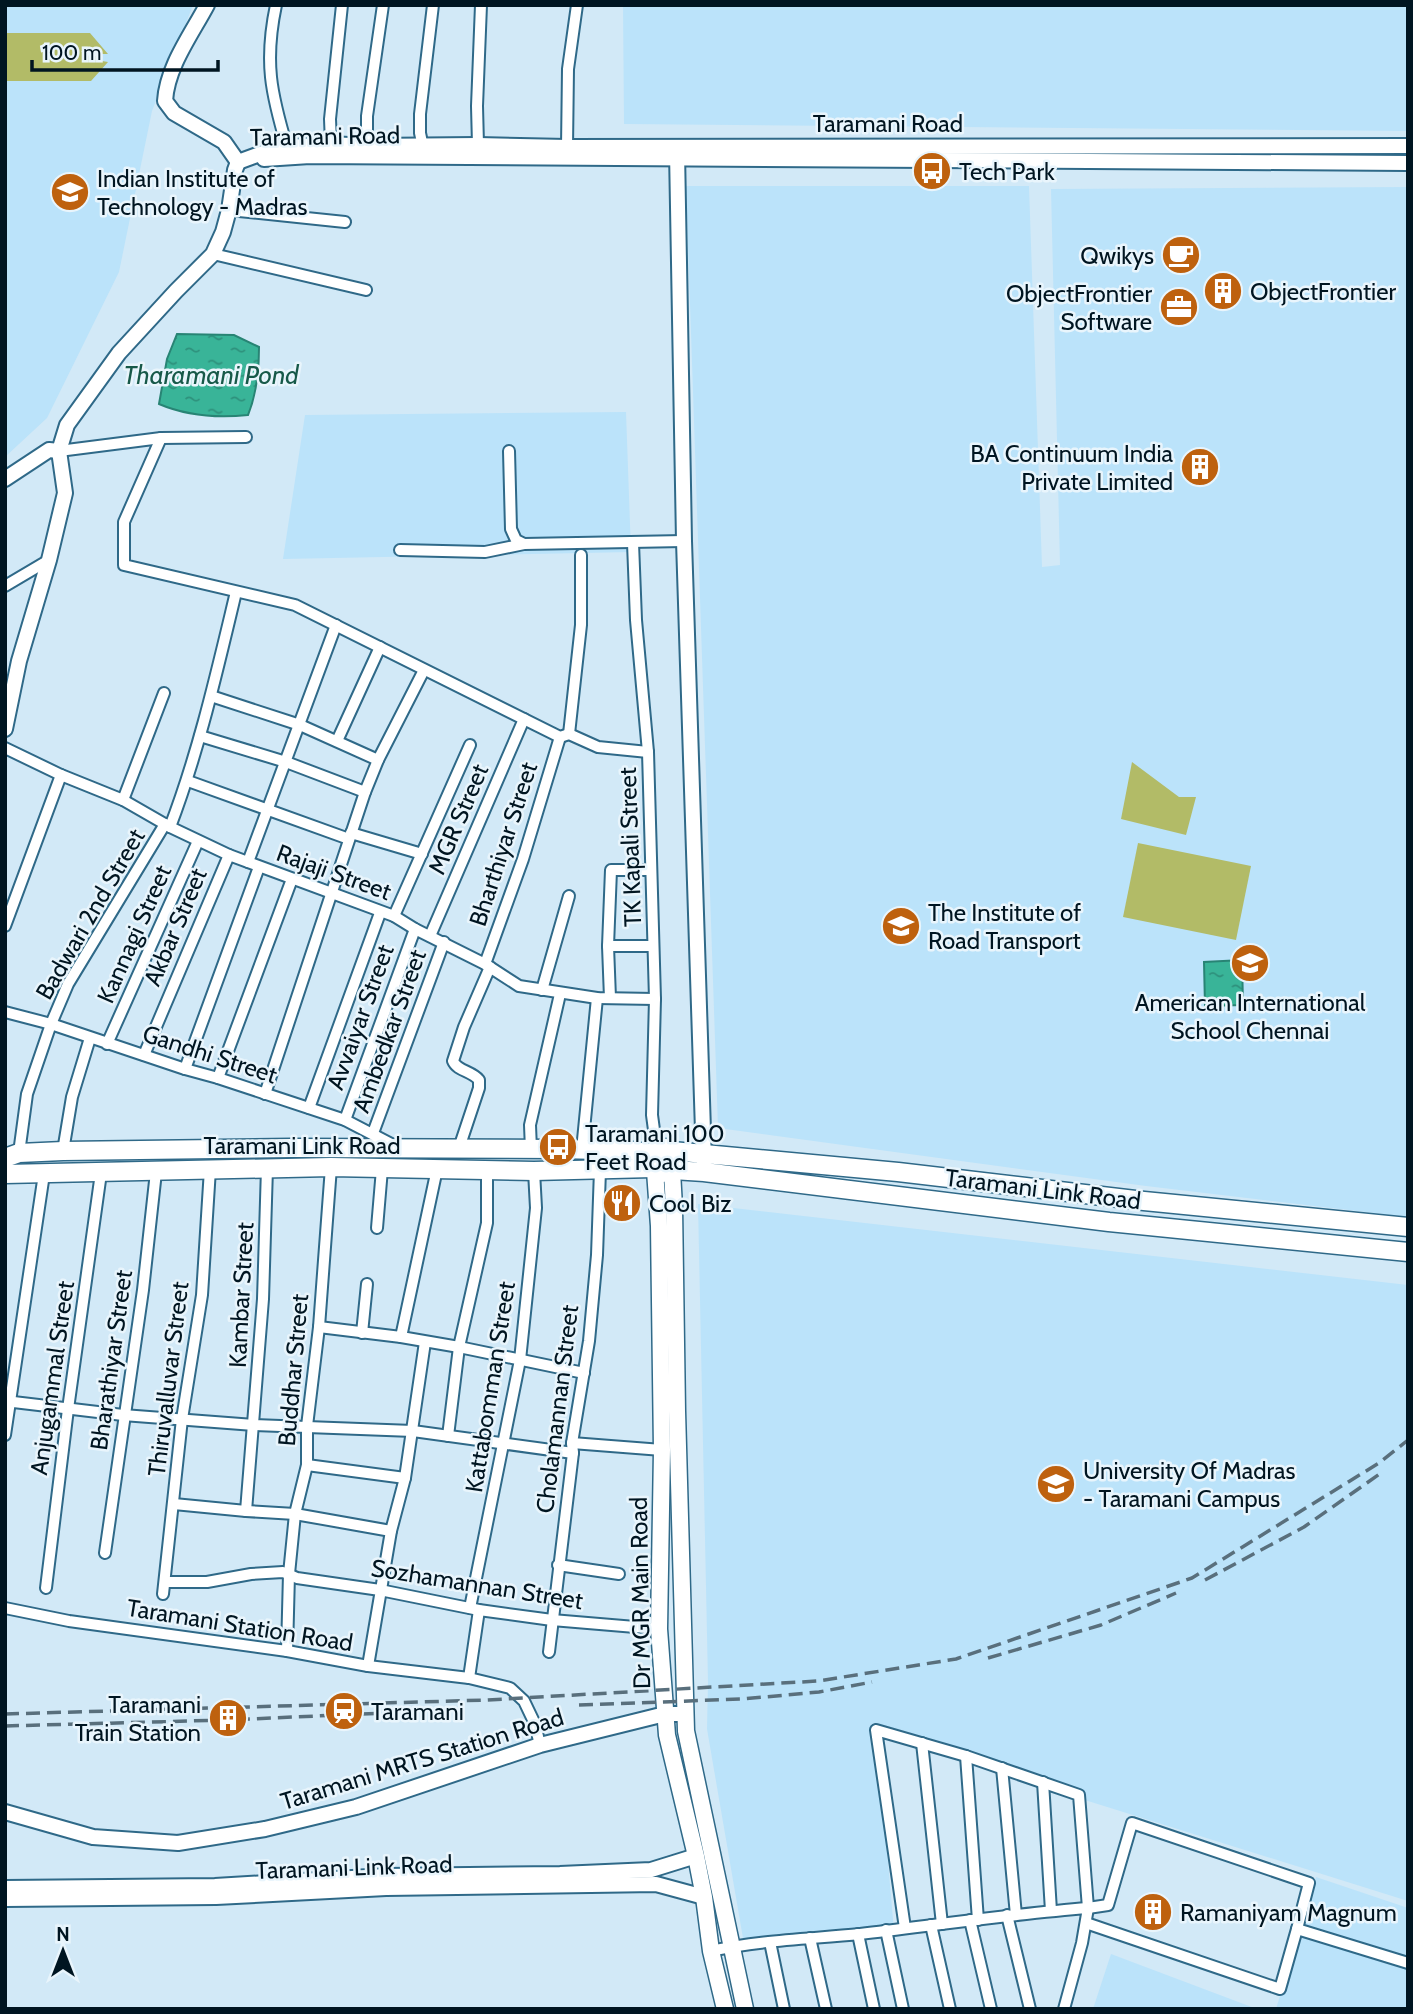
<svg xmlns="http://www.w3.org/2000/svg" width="1413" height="2014" viewBox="0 0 1413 2014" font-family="Cabin,sans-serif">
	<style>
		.built { fill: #bbe3fa }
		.park { fill: #b2bb67 }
		.water { fill: url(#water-ripples); stroke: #288474; stroke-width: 2 }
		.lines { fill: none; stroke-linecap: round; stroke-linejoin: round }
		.minor-casing { stroke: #2f6988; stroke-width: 14 }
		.tertiary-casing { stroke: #2f6988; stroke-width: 18 }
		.secondary-casing { stroke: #2f6988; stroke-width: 19 }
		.primary-casing { stroke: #2f6988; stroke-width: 21 }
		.minor { stroke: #fff; stroke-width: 10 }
		.tertiary { stroke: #fff; stroke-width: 14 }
		.secondary { stroke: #fff; stroke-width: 16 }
		.primary { stroke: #fff; stroke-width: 18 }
		.rail { stroke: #596f7c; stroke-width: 3.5; stroke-dasharray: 14 7; stroke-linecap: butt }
		.labels { text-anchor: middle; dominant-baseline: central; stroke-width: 5; stroke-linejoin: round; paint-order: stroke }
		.street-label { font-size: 24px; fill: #001521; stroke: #e9f5fc }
		.poi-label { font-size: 24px; fill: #001521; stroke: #e9f5fc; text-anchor: start }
		.water-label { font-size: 26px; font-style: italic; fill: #175949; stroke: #e9f5fc }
	</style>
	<defs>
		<pattern id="water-ripples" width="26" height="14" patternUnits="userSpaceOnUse" patternTransform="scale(1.75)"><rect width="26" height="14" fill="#39b498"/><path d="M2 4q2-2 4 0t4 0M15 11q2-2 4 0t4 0" fill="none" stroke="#2e917c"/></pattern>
	</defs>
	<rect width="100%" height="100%" fill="#d2e9f7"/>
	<!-- built -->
	<g class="built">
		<path d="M5,5H193L152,111L119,272L47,418L5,457Z"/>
		<path d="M623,5H1408V131L624,124Z"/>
		<path d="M686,186H1029L1042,567L1060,565L1051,189L1408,187V1217L1146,1186L718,1128Z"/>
		<path d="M626,412L631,552L283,559L305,415Z"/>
		<path d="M698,1204L1408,1285V1901L877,1735L894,1931L744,1944L707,1729L708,1682Z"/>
		<path d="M1316,1877L1408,1908V2009H1276Z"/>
		<path d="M1111,1954L1257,2009H1093Z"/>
	</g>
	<!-- park -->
	<g class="park">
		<path d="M5,33H90L108,54H102V61L108,62L91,81H5Z"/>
		<path d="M1132,762L1179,797H1196L1186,835L1121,819Z"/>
		<path d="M1138,843L1251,866L1236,940L1123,917Z"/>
	</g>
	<!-- water -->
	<g class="water">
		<path d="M177,334L234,335L259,347C259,371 257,393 248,415C218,418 187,416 159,404L167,359Z"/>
		<path d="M1242,960L1243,1005L1205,1006L1204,962Z"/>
	</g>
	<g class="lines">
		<!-- minor casing -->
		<g class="minor-casing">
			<g id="minor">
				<path d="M276,5C264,62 271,93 287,147"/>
				<path d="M331,144L330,119L342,5"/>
				<path d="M478,145L477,106L481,5"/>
				<path d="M367,146V116L383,5"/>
				<path d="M423,147L420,133V114L433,5"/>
				<path d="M567,147L568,69L577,5"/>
				<path d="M229,210L345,222"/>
				<path d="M213,254L366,290"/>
				<path d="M161,438L124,522V565L295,605L560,737L569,734L598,747L648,752"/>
				<path d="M59,451L161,438L246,437"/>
				<path d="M509,451L511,529L516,540L524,544L684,541"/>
				<path d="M633,543L636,620L648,752L655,999L652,1115L654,1130L662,1148"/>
				<path d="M400,550L485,552L524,544"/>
				<path d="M5,586L49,560"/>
				<path d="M211,696L300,725L378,760"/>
				<path d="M569,734L581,625V555"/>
				<path d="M200,736L286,762L365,792"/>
				<path d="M337,741L380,647"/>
				<path d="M5,748L61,775L123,800L170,827L229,855L394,916L415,929L485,964L519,986L597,998L655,999"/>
				<path d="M188,781L349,839"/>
				<path d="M123,800L164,693"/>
				<path d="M170,827C199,751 217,671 236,592"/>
				<path d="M351,833L422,854"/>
				<path d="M248,862L336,625"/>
				<path d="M394,916L470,745"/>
				<path d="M5,926L61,775"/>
				<path d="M430,936L524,719"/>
				<path d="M608,946H653"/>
				<path d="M485,964L523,859L560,737"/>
				<path d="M542,990L569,896"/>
				<path d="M610,998L608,946L611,870H651"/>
				<path d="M5,1012L51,1024L185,1069L218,1078L345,1120L395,1146"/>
				<path d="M107,1044L198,841"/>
				<path d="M144,1055L229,855"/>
				<path d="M185,1069L259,867"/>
				<path d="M218,1078L292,879"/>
				<path d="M265,1094L365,792L378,760L424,670"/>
				<path d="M309,1108L380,913"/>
				<path d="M345,1120L415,929"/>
				<path d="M373,1133L444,942"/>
				<path d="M459,1148L479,1088V1080C472,1071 457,1071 453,1061L464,1027L490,967"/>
				<path d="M531,1150L530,1125L560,994"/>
				<path d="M582,1150L597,998"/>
				<path d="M63,1151L72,1097L90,1038"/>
				<path d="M19,1153L27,1094L51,1024L68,984L165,824"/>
				<path d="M377,1228L382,1169"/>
				<path d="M319,1327L401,1337L459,1347L584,1373"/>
				<path d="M362,1333L367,1284"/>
				<path d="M401,1337L437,1169"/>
				<path d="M5,1401L123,1415L254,1425L413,1431L573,1453"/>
				<path d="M5,1435L44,1174"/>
				<path d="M448,1436L459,1347L487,1223V1170"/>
				<path d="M572,1443L662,1450"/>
				<path d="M307,1465L405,1478"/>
				<path d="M174,1504L246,1511L295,1514L391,1531"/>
				<path d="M246,1511L263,1299L267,1168"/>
				<path d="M105,1553L143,1290L156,1172"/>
				<path d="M558,1565L619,1574"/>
				<path d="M165,1582H207L251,1574L283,1572L297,1578L380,1590L479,1610L552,1620L659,1629"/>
				<path d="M46,1588L68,1409L101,1173"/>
				<path d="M163,1594L182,1419L202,1295L210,1169"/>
				<path d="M5,1608L69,1621L287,1651L368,1666L469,1678L510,1688L524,1701L535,1724L540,1745"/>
				<path d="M470,1608L520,1360L536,1208L534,1171"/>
				<path d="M287,1651L289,1574L295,1514L307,1465V1426L319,1327L331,1167"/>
				<path d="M549,1652L573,1453L572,1443L589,1341L597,1255L600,1170"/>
				<path d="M368,1666L391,1531L405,1478L425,1342"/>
				<path d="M469,1678L479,1610"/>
				<path d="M922,1743L942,1924"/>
				<path d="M966,1756L978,1920"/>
				<path d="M1002,1768L1016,1915"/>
				<path d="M1043,1782L1051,1911"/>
				<path d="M1007,1915L1030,2009"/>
				<path d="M970,1920L991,2009"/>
				<path d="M1086,1923L1280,1989L1297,1929"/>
				<path d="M931,1925L950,2009"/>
				<path d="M905,1928L876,1730L966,1756L1079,1795L1088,1908L1108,1905L1132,1823L1309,1883L1297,1929L1408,1963"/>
				<path d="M886,1930L903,2009"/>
				<path d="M858,1934L874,2009"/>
				<path d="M810,1938L826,2009"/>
				<path d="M770,1942L784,2009"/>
				<path d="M711,1951C760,1940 810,1939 860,1934C936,1925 1012,1914 1088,1908L1082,1943L1064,2009"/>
			</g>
		</g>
		<!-- tertiary casing -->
		<g class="tertiary-casing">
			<g id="tertiary">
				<path d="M207,5C191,35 167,67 165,101L174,113L224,142L238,162"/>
				<path d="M677,151L684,541L704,1162"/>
				<path d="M264,159L310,156L1408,163"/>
				<path d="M238,162L276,148L331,144L367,146L478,145L567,147L1408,146"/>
				<path d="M5,479L49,450L59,451"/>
				<path d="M5,729L19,661L49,560L65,493L59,451L67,425L119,353L176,291L213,254L223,232L229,210L235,170L238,162"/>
				<path d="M5,1812L93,1837L178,1843L265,1829L356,1807L540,1745L665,1714H685"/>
				<path d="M5,1888L215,1886L386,1876L560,1874L651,1870L696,1856"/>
				<path d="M5,1899L216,1897L386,1888L656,1884L704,1897"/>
			</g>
		</g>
		<!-- secondary casing -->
		<g class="secondary-casing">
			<g id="secondary">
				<path d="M655,1171L659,1226L662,1450L659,1629L667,1735L696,1856L704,1897L711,1951L725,2009"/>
				<path d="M672,1171L674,1207L677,1411L686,1731L745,2009"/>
			</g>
		</g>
		<!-- primary casing -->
		<g class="primary-casing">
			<g id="primary">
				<path d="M5,1158L19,1153L63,1151L292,1148L560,1149L635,1151L653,1154"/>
				<path d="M5,1174L331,1167L534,1171L653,1168"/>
				<path d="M1408,1227L1144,1201L898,1172L672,1151L666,1148L655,1151L651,1160L653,1168L662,1173L673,1170L704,1172L1109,1222L1408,1252"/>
			</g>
		</g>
		<!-- minor -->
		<use href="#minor" class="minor"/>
		<!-- tertiary -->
		<use href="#tertiary" class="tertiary"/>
		<!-- secondary -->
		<use href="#secondary" class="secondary"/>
		<!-- primary -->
		<use href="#primary" class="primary"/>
		<!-- rail -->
		<g class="rail">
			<path d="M1205,1580L1304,1527L1381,1473"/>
			<path d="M988,1658L1101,1625L1176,1593"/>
			<path d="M579,1705L742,1699L819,1692L872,1682"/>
			<path d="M5,1714L487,1700L818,1681L956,1659L1192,1578L1379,1463L1408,1440"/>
			<path d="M5,1726L226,1720L407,1712"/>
		</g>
	</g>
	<!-- icons -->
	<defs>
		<g id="bus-disc" transform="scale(2.0125)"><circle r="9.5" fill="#be610e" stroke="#e9f5fc"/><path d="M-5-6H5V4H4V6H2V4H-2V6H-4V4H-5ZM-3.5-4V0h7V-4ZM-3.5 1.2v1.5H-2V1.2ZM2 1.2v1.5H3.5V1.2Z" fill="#fff"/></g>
		<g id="university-disc" transform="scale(2.0125)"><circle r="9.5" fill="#be610e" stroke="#e9f5fc"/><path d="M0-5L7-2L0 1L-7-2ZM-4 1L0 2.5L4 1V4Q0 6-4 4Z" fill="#fff"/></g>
		<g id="cafe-disc" transform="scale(2.0125)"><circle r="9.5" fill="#be610e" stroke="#e9f5fc"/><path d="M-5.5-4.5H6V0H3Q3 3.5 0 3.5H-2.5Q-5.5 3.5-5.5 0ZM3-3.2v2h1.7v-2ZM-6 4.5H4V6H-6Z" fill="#fff"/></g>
		<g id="building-disc" transform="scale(2.0125)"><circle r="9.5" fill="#be610e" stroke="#e9f5fc"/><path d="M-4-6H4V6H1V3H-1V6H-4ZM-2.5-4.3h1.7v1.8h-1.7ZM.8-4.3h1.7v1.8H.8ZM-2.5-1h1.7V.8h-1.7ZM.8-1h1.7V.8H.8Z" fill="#fff"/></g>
		<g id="office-disc" transform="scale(2.0125)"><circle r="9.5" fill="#be610e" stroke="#e9f5fc"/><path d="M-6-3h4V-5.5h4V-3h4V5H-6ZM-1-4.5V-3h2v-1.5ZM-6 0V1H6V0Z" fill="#fff"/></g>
		<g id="school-disc" transform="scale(2.0125)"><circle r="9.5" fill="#be610e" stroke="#e9f5fc"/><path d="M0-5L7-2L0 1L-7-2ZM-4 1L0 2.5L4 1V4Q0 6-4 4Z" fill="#fff"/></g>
		<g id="restaurant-disc" transform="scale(2.0125)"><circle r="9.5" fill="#be610e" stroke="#e9f5fc"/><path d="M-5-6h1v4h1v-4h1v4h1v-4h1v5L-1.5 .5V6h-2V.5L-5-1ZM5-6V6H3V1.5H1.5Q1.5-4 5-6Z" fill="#fff"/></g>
		<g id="station-disc" transform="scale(2.0125)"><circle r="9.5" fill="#be610e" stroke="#e9f5fc"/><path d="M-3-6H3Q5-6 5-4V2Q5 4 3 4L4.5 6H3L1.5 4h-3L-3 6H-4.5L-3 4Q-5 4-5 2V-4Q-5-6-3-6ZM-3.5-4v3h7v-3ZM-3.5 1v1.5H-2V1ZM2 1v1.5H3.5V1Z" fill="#fff"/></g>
	</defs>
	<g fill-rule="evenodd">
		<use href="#bus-disc" x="932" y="171"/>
		<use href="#university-disc" x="70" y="192"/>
		<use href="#cafe-disc" x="1181" y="255"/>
		<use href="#building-disc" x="1223" y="291"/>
		<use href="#office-disc" x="1179" y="307"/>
		<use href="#building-disc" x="1200" y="467"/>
		<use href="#university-disc" x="901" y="926"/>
		<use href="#school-disc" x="1250" y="963"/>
		<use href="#bus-disc" x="558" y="1147"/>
		<use href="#restaurant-disc" x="622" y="1203"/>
		<use href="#university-disc" x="1056" y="1484"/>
		<use href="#station-disc" x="344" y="1711"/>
		<use href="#building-disc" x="228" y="1718"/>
		<use href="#building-disc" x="1153" y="1912"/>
	</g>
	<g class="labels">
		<!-- street labels -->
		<g class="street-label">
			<text x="888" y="123">Taramani Road</text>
			<text transform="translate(325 136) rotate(-1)">Taramani Road</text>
			<text transform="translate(458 819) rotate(-67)">MGR Street</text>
			<text transform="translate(503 844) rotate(-72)">Bharthiyar Street</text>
			<text transform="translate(630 847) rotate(-92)">TK Kapali Street</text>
			<text transform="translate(334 872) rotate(20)">Rajaji Street</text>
			<text transform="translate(90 914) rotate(-60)">Badwari 2nd Street</text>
			<text transform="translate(175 927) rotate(-67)">Akbar Street</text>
			<text transform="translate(134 934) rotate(-66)">Kannagi Street</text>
			<text transform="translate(360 1017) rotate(-70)">Avvaiyar Street</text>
			<text transform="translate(389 1031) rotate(-70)">Ambedkar Street</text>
			<text transform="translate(210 1054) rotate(18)">Gandhi Street</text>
			<text x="302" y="1145">Taramani Link Road</text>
			<text transform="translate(1043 1189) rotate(7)">Taramani Link Road</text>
			<text transform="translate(241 1295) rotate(-87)">Kambar Street</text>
			<text transform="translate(111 1360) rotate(-82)">Bharathiyar Street</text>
			<text transform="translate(293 1370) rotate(-85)">Buddhar Street</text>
			<text transform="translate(52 1378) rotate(-82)">Anjugammal Street</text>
			<text transform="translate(168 1379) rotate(-83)">Thiruvalluvar Street</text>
			<text transform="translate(490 1387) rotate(-81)">Kattabomman Street</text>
			<text transform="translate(557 1409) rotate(-83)">Cholamannan Street</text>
			<text transform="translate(477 1584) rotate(9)">Sozhamannan Street</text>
			<text transform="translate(640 1593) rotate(-91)">Dr MGR Main Road</text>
			<text transform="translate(240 1625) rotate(9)">Taramani Station Road</text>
			<text transform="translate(422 1759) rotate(-17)">Taramani MRTS Station Road</text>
			<text transform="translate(354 1867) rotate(-2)">Taramani Link Road</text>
		</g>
		<!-- poi labels -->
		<g class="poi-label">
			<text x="959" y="171">Tech Park</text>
			<text x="97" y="178">Indian Institute of<tspan x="97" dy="28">Technology - Madras</tspan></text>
			<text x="1154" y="255" text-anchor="end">Qwikys</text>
			<text x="1250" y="291">ObjectFrontier</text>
			<text x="1152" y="293" text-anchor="end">ObjectFrontier<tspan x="1152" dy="28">Software</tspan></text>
			<text x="1173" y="453" text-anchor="end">BA Continuum India<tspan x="1173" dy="28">Private Limited</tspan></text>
			<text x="928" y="912">The Institute of<tspan x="928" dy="28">Road Transport</tspan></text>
			<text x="1250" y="1002" text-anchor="middle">American International<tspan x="1250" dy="28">School Chennai</tspan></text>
			<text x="585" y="1133">Taramani 100<tspan x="585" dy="28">Feet Road</tspan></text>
			<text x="649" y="1203">Cool Biz</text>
			<text x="1083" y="1470">University Of Madras<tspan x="1083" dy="28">- Taramani Campus</tspan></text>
			<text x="201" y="1704" text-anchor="end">Taramani<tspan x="201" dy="28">Train Station</tspan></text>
			<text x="371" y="1711">Taramani</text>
			<text x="1180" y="1912">Ramaniyam Magnum</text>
		</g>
		<!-- water labels -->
		<g class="water-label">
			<text x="211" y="375">Tharamani Pond</text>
		</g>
	</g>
	<!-- border -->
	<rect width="1413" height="2014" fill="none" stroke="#001521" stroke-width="14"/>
	<!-- north arrow -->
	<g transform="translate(63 1951)" stroke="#e9f5fc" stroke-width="5" paint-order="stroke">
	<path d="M0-5L12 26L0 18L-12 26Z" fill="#001521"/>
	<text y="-10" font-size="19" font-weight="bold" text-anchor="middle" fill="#001521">N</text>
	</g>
	<!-- scale -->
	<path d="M32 60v10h186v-10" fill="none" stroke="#001521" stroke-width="3.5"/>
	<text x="42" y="60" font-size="21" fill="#001521" stroke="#e9f5fc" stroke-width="5" paint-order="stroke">100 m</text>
</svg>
